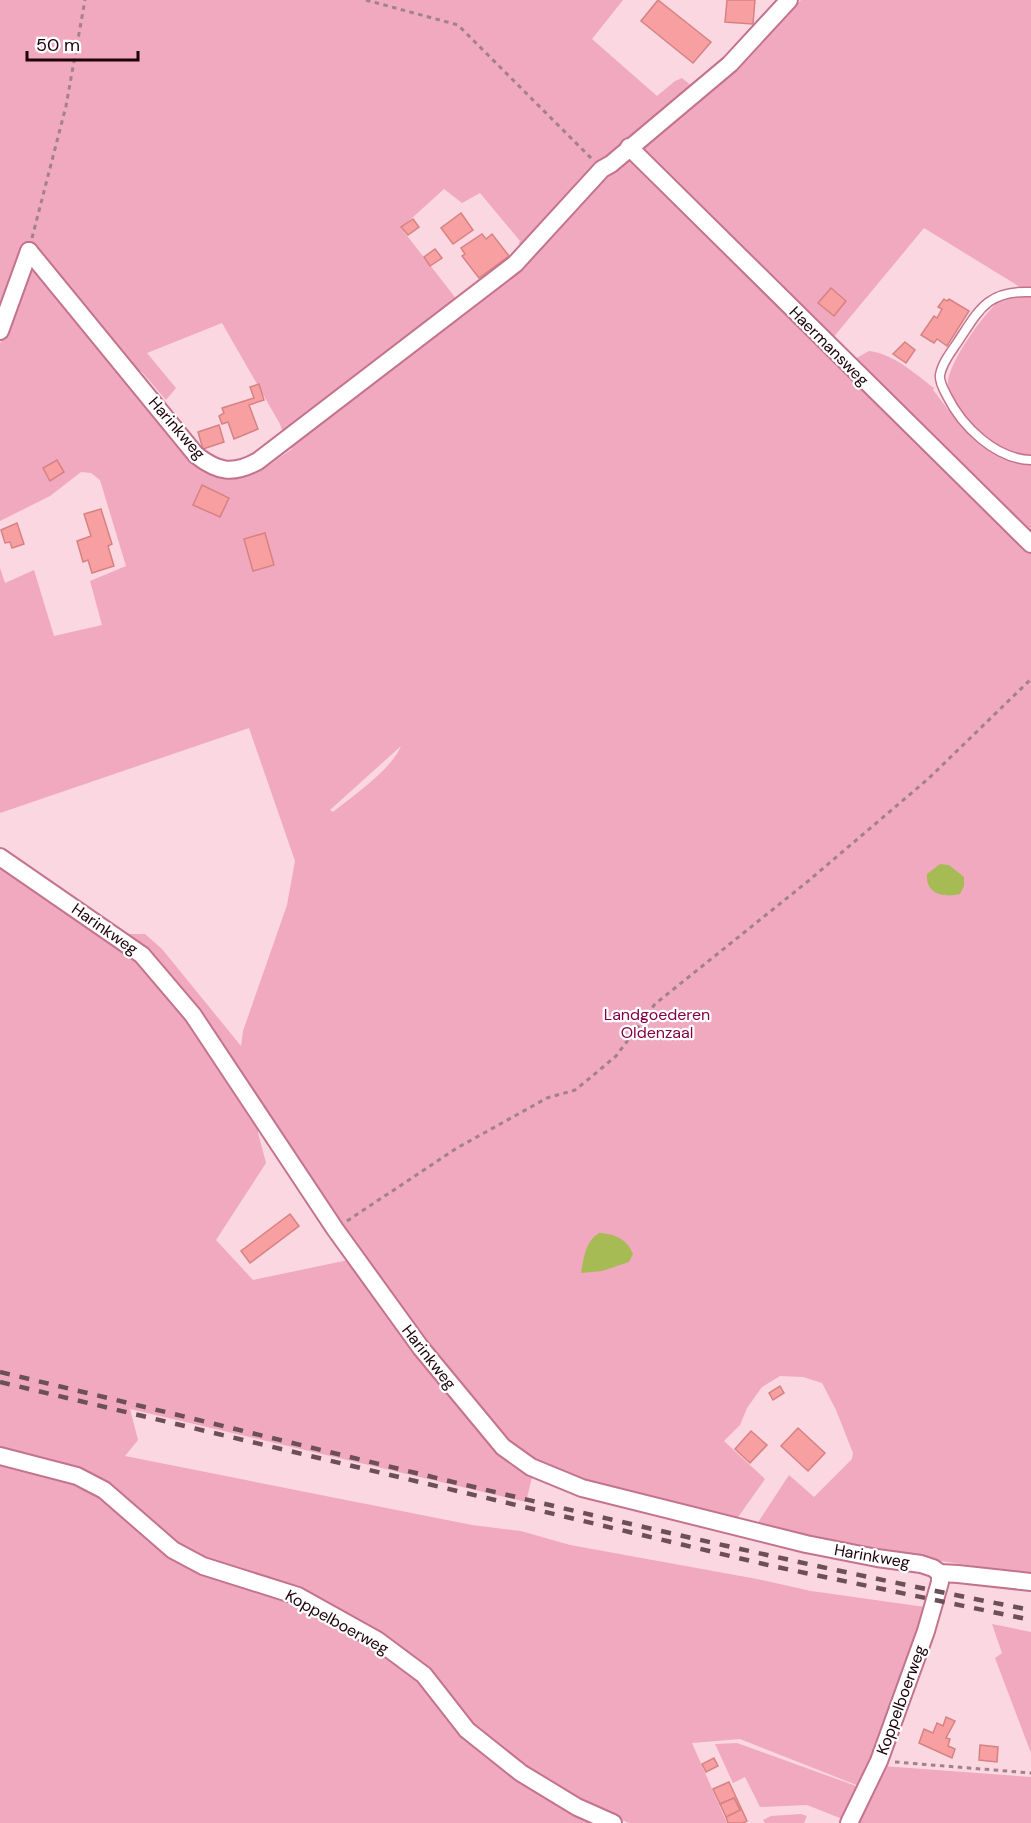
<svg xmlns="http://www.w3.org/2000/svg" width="1031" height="1823" viewBox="0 0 1031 1823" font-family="'DM Sans',sans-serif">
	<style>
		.green { fill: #f0a9bf; fill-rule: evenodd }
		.water { fill: #a6bb54 }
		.building { fill: #f8a0a1; stroke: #d68283; stroke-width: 1.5 }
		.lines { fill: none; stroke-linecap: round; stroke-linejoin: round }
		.service-casing { stroke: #c3738e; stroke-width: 11 }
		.minor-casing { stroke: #c3738e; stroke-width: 20 }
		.path { stroke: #a1818b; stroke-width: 3; stroke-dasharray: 4.5 4.5; stroke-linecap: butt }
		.service { stroke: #fff; stroke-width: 8 }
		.minor { stroke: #fff; stroke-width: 16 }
		.rail { stroke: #6d4f59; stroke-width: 4.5; stroke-dasharray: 10 10; stroke-linecap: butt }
		.labels { text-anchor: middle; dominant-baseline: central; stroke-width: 4.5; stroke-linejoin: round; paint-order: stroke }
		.street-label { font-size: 16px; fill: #1d020c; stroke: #fff }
		.park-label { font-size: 16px; fill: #840045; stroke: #fff }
	</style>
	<rect width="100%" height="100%" fill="#fad7e1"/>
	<!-- green -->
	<g class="green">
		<path d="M0,0H623L592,39L657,96L675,81L682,78L693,87L638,130L621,147L1031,550V1574C939,1562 847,1547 757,1524L789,1475L814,1497L852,1459L853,1453L836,1410L822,1383L803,1377L780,1376L762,1387L747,1408L740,1425L724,1441L765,1479L736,1520L570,1481L526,1460L491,1426L125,934H145L162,949L241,1046L243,1031L287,905L295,861L249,728L0,813V568L5,583L34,570L54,636L102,625L90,581L126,566L100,480L91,473L81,472L50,496L0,521V344L5,332L0,316ZM444,189L462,203L480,193L520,241L519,243L523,248L458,301L401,228ZM222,323L280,424L284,436L292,449C264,468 255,480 220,477L193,453L130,380L141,371L166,400L176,388L147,353ZM401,746C391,770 354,795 333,812L330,810Z"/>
		<path d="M801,0H1031V288L1020,287L924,228L832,339L639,146L735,68Z"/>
		<path d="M1021,294L1031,296V456C1000,455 953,418 948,386C945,367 984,313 999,301C1005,297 1014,296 1021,294Z"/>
		<path d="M869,351C894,354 914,373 934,388L933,390C965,431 977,452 1031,465V535L853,360Z"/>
		<path d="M0,866L116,943L161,983L258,1120V1133L266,1163L216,1240L253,1280L353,1259L487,1437L515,1466L532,1477L526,1502L130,1409L138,1440L125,1456L472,1525L521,1531L570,1545L757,1579L811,1591L925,1607L871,1759L859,1786L740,1739L692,1743L727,1823H629L590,1807L525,1772L456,1710L420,1662L355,1618L301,1592L201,1559L164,1534L109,1484L0,1450Z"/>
		<path d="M0,1464L71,1481L103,1497L180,1562L272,1592L372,1640L424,1685L593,1823H0Z"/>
		<path d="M992,1624L1031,1632V1753L995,1658L1002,1653Z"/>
		<path d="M737,1743L859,1787L845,1820L807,1805L760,1807L745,1777L733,1783L715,1744Z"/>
		<path d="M882,1766L1031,1777V1823H859Z"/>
		<path d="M801,1814L807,1816L804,1823H765L763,1820L771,1816Z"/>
	</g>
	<!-- water -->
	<g class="water">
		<path d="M940,864L949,865L964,877V886L960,894C944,898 925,894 927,874Z"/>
		<path d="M599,1233C615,1234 627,1239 633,1254L629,1262L602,1271L581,1273C584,1258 585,1242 599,1233Z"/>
	</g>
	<!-- building -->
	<g class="building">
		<path d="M658,0L711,42L693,63L641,21Z"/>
		<path d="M727,0H755L753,24L725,22Z"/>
		<path d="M461,213L473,230L453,244L441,228Z"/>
		<path d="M413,219L419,227L408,235L401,227Z"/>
		<path d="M482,234L486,239L492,234L509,256L479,278L462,256L465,254L461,248Z"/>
		<path d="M435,249L442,258L430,266L424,257Z"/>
		<path d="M831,288L846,301L834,316L818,303Z"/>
		<path d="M944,299L947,301L949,299L969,311L947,346L937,339L934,343L921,335L934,316L937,318L942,309L938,307Z"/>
		<path d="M905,342L915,350L906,363L893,354Z"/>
		<path d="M259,384L264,400L249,405L258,429L234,439L228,422L222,424L219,416L224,413L222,408L254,398L250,387Z"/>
		<path d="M219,425L224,442L203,449L198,432Z"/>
		<path d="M57,460L64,472L50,481L43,468Z"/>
		<path d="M202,485L229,498L220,517L193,505Z"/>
		<path d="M101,509L112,544L108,546L114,566L92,573L88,560L83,562L77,541L91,536L84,514Z"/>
		<path d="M17,523L24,544L12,548L10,542L5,543L1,530Z"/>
		<path d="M265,533L274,565L253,571L244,539Z"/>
		<path d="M290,1214L299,1226L250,1263L241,1251Z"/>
		<path d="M780,1386L784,1393L773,1400L769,1393Z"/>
		<path d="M798,1428L825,1453L808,1471L781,1446Z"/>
		<path d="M751,1431L767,1445L750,1463L735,1449Z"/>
		<path d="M946,1717L955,1721L946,1738L950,1739L948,1746L955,1749L952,1758L919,1743L924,1729L933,1733L937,1723L943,1726Z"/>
		<path d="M980,1745L998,1747L997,1762L979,1760Z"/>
		<path d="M714,1758L718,1766L706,1772L702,1764Z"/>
		<path d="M729,1782L747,1821L743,1823H728L726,1817L740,1810L734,1798L720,1804L713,1789Z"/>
		<path d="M734,1798L740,1810L726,1817L720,1804Z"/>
	</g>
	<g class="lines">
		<!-- service casing -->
		<g class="service-casing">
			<path id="service" d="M1031,292C987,290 979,310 957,343C951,352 942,363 940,375C939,382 944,390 947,396C962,426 995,459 1031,460"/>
		</g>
		<!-- minor casing -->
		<g class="minor-casing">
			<g id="minor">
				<path d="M629,147L1031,544"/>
				<path d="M29,251L196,455C218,472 233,475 258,461L515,264L602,169L611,164L730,64L789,0"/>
				<path d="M0,331L29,251"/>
				<path d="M0,857L142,955L193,1015L335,1229L421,1348L503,1447L531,1467L582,1488L806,1544L877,1558L921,1564L933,1568L940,1573L958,1574L1031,1582"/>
				<path d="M0,1456L77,1476L104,1490L173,1550L203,1566L298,1596L377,1640L424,1675L467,1730L521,1773L577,1807L613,1823"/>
				<path d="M849,1823L879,1761L926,1631L940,1582V1573"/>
			</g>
		</g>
		<!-- path -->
		<g class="path">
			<path d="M366,0L458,25L592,159"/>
			<path d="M32,238L66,106L85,0"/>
			<path d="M347,1221L457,1148L547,1098L575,1090L590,1078L616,1056L655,1004L807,882L928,779L1031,679"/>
			<path d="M895,1762L1031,1773"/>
		</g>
		<!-- service -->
		<use href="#service" class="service"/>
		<!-- minor -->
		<use href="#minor" class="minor"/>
		<!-- rail -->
		<g class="rail">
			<path d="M0,1372C343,1454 685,1543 1031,1610"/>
			<path d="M0,1382L772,1566L1031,1620"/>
		</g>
	</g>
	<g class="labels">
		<!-- street labels -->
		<g class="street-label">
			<text transform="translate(829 346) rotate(45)">Haermansweg</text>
			<text transform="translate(177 428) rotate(49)">Harinkweg</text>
			<text transform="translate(105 929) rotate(35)">Harinkweg</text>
			<text transform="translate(429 1357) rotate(52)">Harinkweg</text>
			<text transform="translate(872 1556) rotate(10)">Harinkweg</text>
			<text transform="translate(337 1622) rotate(29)">Koppelboerweg</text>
			<text transform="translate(901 1700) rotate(-70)">Koppelboerweg</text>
		</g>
		<!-- park labels -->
		<g class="park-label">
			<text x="657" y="1014">Landgoederen<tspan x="657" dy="18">Oldenzaal</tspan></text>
		</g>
	</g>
	<!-- scale -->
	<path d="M27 51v9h111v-9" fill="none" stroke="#1d020c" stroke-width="3"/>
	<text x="36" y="51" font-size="18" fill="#1d020c" stroke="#ffffff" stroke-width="4.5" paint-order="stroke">50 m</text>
</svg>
